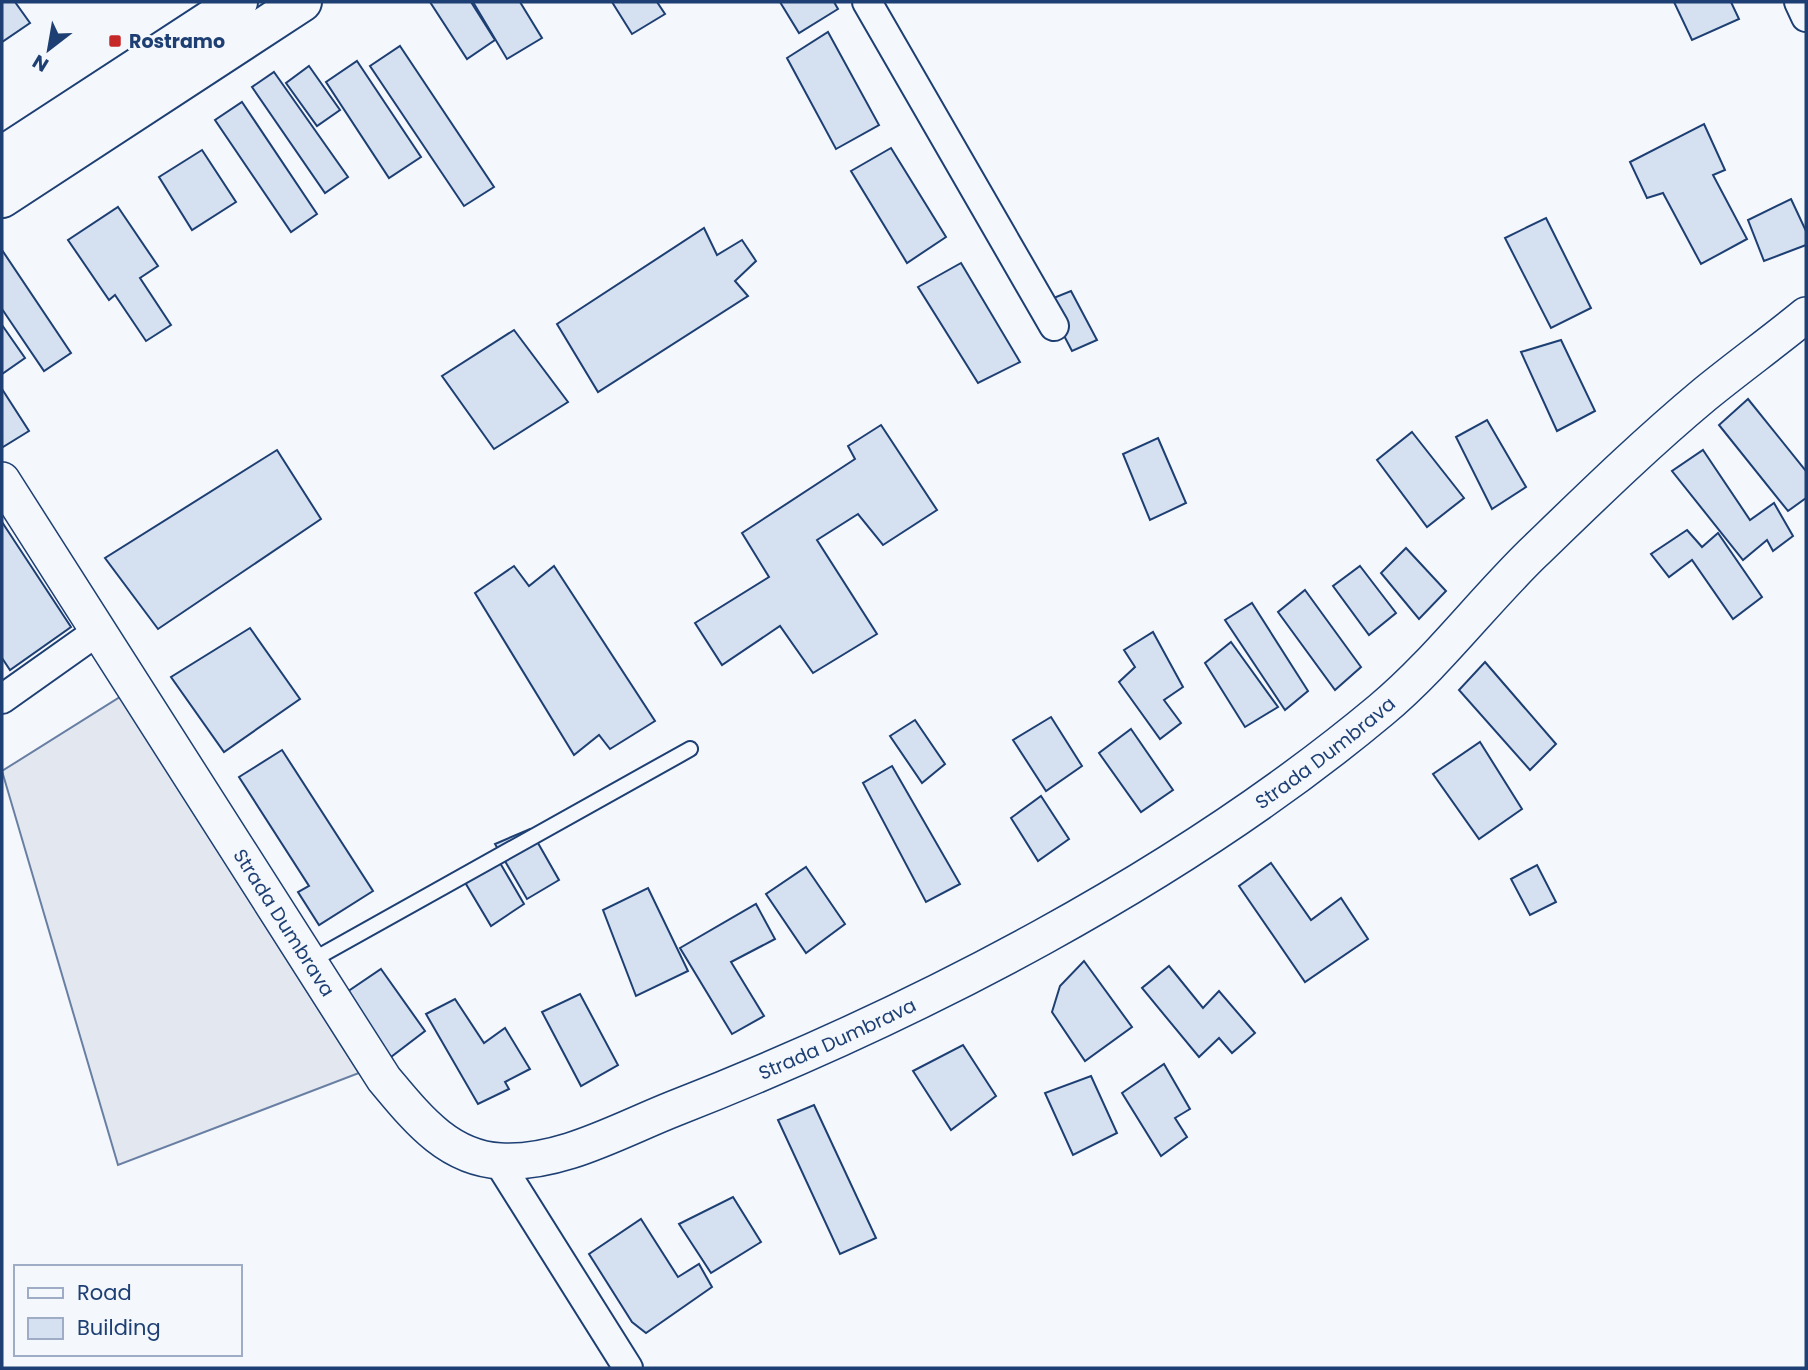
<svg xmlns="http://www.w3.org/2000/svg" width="1808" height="1370" viewBox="0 0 1808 1370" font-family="Poppins,sans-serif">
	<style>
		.parking { fill: #e3e8f0; stroke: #687fa3; stroke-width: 2 }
		.building { fill: #d5e0f0; stroke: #1d3f73; stroke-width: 2 }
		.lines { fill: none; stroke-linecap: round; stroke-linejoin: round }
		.service-casing { stroke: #1d3f73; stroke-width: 18 }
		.minor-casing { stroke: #1d3f73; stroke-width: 32 }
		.tertiary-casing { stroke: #1d3f73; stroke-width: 38 }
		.primary-casing { stroke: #1d3f73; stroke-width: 42 }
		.service { stroke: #f4f7fb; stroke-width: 14 }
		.minor { stroke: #f4f7fb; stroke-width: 28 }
		.tertiary { stroke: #f4f7fb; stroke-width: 35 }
		.primary { stroke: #f4f7fb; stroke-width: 38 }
		.poi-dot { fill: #c62828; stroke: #f4f7fb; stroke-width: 2.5 }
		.labels { text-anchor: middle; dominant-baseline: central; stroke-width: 5; stroke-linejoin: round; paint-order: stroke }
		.poi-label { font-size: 19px; font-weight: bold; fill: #1d3f73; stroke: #f4f7fb; text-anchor: start }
		.street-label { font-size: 19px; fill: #1d3f73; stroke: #f4f7fb }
	</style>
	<rect width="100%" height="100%" fill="#f4f7fb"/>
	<!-- parking -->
	<path class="parking" d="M120,697L359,1073L118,1165L2,771Z"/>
	<!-- building -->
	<g class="building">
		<path d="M2,2H15L30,23L2,42Z"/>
		<path d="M430,2H471L495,40L467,59Z"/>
		<path d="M473,2H520L542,38L507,59Z"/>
		<path d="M612,2H657L665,14L632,34Z"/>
		<path d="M780,2H834L838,9L799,33Z"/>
		<path d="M1674,2H1731L1739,19L1692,40Z"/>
		<path d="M828,32L879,125L836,149L787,58Z"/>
		<path d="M400,46L494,187L464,206L370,66Z"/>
		<path d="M357,61L421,157L389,178L326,82Z"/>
		<path d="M309,66L340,110L317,126L286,83Z"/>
		<path d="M274,72L348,177L325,193L252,87Z"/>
		<path d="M242,102L317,214L291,232L215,120Z"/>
		<path d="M1704,124L1725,170L1713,175L1747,239L1701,264L1663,193L1647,198L1630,162Z"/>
		<path d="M891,148L946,237L907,263L851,171Z"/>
		<path d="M202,150L236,202L192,230L159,177Z"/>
		<path d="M1791,199L1806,231V245L1764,261L1748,220Z"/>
		<path d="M118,207L158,266L140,278L171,325L146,341L115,295L109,300L68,240Z"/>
		<path d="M1546,218L1591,308L1551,328L1505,238Z"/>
		<path d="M704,228L717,255L742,240L756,261L735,281L748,296L598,392L557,324Z"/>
		<path d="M2,250L71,353L44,371L2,309Z"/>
		<path d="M961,263L1020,362L978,383L918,287Z"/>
		<path d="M1071,291L1097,340L1072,351L1046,301Z"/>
		<path d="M2,325L25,358L2,374Z"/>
		<path d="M514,330L568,402L494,449L442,376Z"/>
		<path d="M1561,340L1595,411L1557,431L1521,352Z"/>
		<path d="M2,389L29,431L3,447L2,446Z"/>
		<path d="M1748,399L1806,471V498L1788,511L1719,425Z"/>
		<path d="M1487,420L1526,487L1492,509L1456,437Z"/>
		<path d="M881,425L937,510L883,545L858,514L817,540L877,634L813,673L780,626L722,665L695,623L769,577L742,533L855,459L848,446Z"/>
		<path d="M1412,432L1464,498L1427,527L1377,460Z"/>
		<path d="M1158,438L1186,503L1150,520L1123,454Z"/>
		<path d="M277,450L321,519L158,629L105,558Z"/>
		<path d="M1703,450L1750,520L1774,503L1793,536L1773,551L1767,540L1743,560L1672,471Z"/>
		<path d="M2,522L71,627L10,670L2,658Z"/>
		<path d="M1687,530L1702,547L1718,533L1762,597L1733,619L1692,560L1669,577L1651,554Z"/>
		<path d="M1406,548L1446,591L1419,619L1381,573Z"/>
		<path d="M514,566L529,586L554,566L655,721L610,749L599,735L574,755L475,593Z"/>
		<path d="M1360,566L1396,613L1369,635L1333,586Z"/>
		<path d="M1305,590L1361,667L1335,690L1278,612Z"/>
		<path d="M1252,603L1308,691L1285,710L1225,620Z"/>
		<path d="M250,628L300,699L224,752L171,677Z"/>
		<path d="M1153,632L1183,687L1164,700L1181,723L1160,739L1119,682L1135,667L1124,650Z"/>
		<path d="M1231,642L1278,707L1245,727L1205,663Z"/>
		<path d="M1485,662L1556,744L1530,770L1459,690Z"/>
		<path d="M1051,717L1082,766L1046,791L1013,740Z"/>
		<path d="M915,720L945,764L922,783L890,736Z"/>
		<path d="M1131,729L1173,790L1141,812L1099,753Z"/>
		<path d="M1480,742L1522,809L1479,839L1433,774Z"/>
		<path d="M282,750L373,891L319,925L298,892L309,886L239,777Z"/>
		<path d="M892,766L960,884L926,902L863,783Z"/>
		<path d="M1041,796L1069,839L1038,861L1011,818Z"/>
		<path d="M530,829L559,880L527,899L495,844Z"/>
		<path d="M496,856L524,904L491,926L463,879Z"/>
		<path d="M1271,863L1311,920L1341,898L1368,939L1305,982L1239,886Z"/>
		<path d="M1537,865L1556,902L1530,915L1511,879Z"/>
		<path d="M806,867L845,924L806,953L766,894Z"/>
		<path d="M648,888L688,971L636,996L603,910Z"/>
		<path d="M756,904L775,939L731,962L764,1016L732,1034L680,948Z"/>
		<path d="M1084,961L1132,1027L1085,1061L1052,1012L1060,986Z"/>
		<path d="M1169,966L1203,1008L1219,991L1255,1033L1232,1053L1219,1038L1199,1057L1142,988Z"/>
		<path d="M381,969L425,1031L387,1060L344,994Z"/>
		<path d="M580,994L618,1065L581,1086L542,1012Z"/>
		<path d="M455,999L484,1043L505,1028L530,1069L505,1082L509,1089L478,1104L426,1014Z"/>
		<path d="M963,1045L996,1096L951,1130L913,1071Z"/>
		<path d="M1164,1064L1190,1109L1175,1118L1187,1137L1161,1156L1122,1093Z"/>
		<path d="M1091,1076L1117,1133L1073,1155L1045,1093Z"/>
		<path d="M814,1105L876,1238L840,1254L778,1120Z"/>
		<path d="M733,1197L761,1242L711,1273L679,1224Z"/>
		<path d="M641,1219L678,1277L699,1264L712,1287L646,1333L632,1322L589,1254Z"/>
	</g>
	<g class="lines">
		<!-- service casing -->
		<g class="service-casing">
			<path id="service" d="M309,962L690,749"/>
		</g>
		<!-- minor casing -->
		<g class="minor-casing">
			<g id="minor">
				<path d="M867,2L1054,326"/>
				<path d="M1799,2L1806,17"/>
				<path d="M2,699L98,631"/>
				<path d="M498,1161L628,1368"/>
			</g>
		</g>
		<!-- tertiary casing -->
		<g class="tertiary-casing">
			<g id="tertiary">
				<path id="s1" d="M2,480L384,1079C416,1117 447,1158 500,1161C559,1165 620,1130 673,1109C916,1014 1180,878 1381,710C1436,664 1480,605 1532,554C1588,500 1644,445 1704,395C1737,368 1773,342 1806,315"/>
			</g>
		</g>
		<!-- primary casing -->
		<g class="primary-casing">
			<g id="primary">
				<path d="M2,156L238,2"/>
				<path d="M2,198L302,2"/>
			</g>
		</g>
		<!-- service -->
		<use href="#service" class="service"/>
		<!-- minor -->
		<use href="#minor" class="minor"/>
		<!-- tertiary -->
		<use href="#tertiary" class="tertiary"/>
		<!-- primary -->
		<use href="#primary" class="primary"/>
	</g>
	<!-- markers -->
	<rect class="poi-dot" x="108" y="34" width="14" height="14" rx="3.5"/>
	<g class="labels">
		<!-- poi labels -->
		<g class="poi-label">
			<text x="129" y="41">Rostramo</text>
		</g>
		<!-- street labels -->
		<g class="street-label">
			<text stroke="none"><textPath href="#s1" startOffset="1785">Strada Dumbrava</textPath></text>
			<text stroke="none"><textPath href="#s1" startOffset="525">Strada Dumbrava</textPath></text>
			<text stroke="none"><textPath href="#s1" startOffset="1218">Strada Dumbrava</textPath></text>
		</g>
	</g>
	<!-- border -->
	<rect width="1808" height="1370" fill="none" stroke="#1d3f73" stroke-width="7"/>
	<!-- legend -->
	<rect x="14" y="1265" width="228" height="91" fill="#f4f7fb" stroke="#9eadc5" stroke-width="2"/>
	<rect x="28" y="1288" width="35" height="10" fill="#f4f7fb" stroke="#9eadc5" stroke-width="2"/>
	<text x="77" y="1300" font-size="21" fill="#1d3f73">Road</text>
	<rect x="28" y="1318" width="35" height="21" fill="#d5e0f0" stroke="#9eadc5" stroke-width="2"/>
	<text x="77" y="1335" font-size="21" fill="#1d3f73">Building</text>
	<!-- north arrow -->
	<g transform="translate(49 49) rotate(211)" stroke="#f4f7fb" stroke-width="5" paint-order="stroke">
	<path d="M0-5L12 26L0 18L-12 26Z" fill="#1d3f73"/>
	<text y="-10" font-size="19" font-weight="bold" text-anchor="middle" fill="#1d3f73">N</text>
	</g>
</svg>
